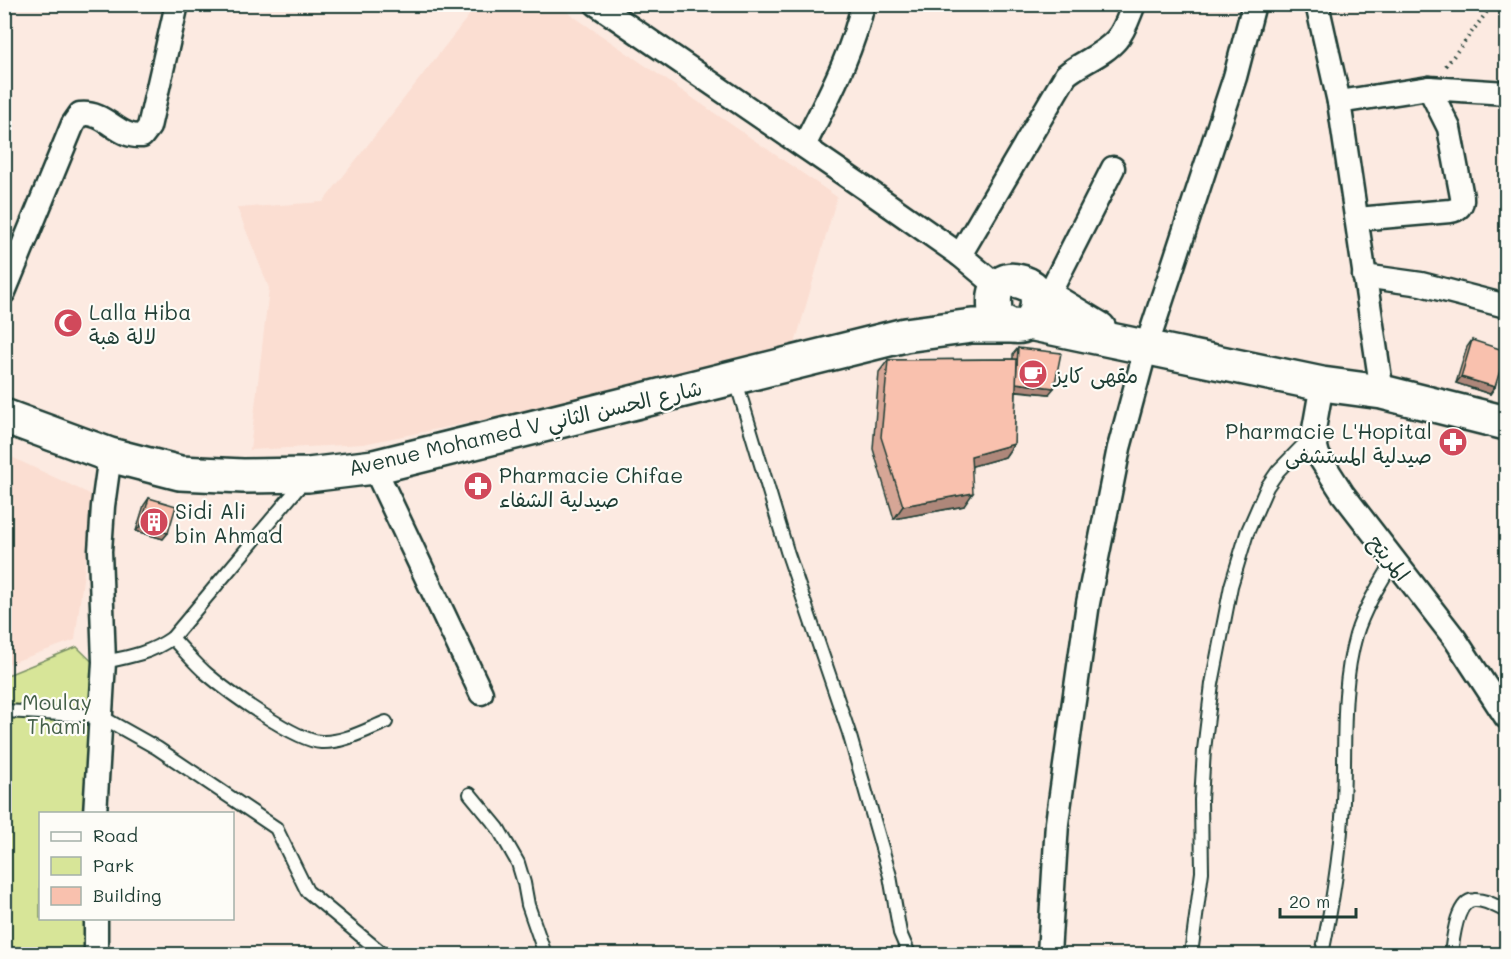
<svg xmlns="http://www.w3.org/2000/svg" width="1511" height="959" viewBox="0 0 1511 959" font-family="Mali,'Playpen Sans Arabic',sans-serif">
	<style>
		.built { fill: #fbded2 }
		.green { fill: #d7e598; stroke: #7b9166; stroke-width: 1.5 }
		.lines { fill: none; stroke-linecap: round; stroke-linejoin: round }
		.lane-casing { stroke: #1f3d34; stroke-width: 16 }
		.street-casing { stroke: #1f3d34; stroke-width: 27 }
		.secondary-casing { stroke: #1f3d34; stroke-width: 38 }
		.path { stroke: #1f3d34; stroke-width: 4; stroke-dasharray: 1.5 4.5; stroke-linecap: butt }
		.lane { stroke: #fdfcf7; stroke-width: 12 }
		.street { stroke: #fdfcf7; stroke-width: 22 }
		.secondary { stroke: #fdfcf7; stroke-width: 33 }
		.wall { fill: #d6a696; stroke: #1f3d34; stroke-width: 1.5 }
		.shaded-wall { fill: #ae877a; stroke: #1f3d34; stroke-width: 1.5 }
		.building { fill: #f9c1ae; stroke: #1f3d34; stroke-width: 1.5 }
		.labels { text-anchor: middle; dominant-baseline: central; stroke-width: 4.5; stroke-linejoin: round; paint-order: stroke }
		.poi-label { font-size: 21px; fill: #1f3d34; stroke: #fdfcf7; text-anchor: start }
		.street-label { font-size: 21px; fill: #1f3d34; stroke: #fdfcf7 }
		.park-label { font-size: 21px; fill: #445f48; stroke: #fdfcf7 }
	</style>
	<rect width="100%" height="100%" fill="#fceae1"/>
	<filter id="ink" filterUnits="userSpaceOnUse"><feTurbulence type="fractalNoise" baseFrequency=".0167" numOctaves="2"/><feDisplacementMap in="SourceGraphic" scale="12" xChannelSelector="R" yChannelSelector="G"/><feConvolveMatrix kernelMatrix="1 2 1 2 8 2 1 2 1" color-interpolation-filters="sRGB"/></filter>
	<g filter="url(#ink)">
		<!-- built -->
		<g class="built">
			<path d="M478,4L557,5L837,197L791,358L363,444L250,450L269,288L237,208L323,202Z"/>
			<path d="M5,454L94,496L75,640L5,665Z"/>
		</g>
		<!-- green -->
		<path class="green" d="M77,647L111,680L107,813L40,814V918L103,919L102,954H5V676Z"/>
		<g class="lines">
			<!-- lane casing -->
			<g class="lane-casing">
				<g id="lane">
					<path d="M735,378L787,551L849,733L890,876L900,933L909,954"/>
					<path d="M172,638C184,650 195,664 207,674C228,692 296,741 321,742C343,743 366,730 386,722"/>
					<path d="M104,662C129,657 151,653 172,638L304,481"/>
					<path d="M4,711L100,716L157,748L276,828L307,891L383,954"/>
					<path d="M470,794L498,828L518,863L524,883L528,905L545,954"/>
					<path d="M1191,954L1202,872L1201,800L1204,750L1212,684L1231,586L1247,533L1267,487L1278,471L1313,435"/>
					<path d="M1322,954C1331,910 1339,864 1342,818C1347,758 1339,695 1356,635C1364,609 1379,585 1393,562"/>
					<path d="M1451,954C1453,940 1456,901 1474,900C1485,899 1497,907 1506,911"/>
				</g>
			</g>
			<!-- street casing -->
			<g class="street-casing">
				<g id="street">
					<path d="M596,4L866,189L960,255L998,287"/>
					<path d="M1317,4L1339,102L1382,392"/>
					<path d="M1339,102L1429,88L1506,93"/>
					<path d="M804,146C826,101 852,55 863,4"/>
					<path d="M1357,219L1450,211C1458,210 1463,205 1462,197L1449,128L1429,88"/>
					<path d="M960,255L1066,75C1081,62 1104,55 1117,39C1125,30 1129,16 1134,4"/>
					<path d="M1364,276L1421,284L1506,306"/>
					<path d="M4,292L73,124L80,114C106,111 117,138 142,136L149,127L177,4"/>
					<path d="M1047,298L1113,168"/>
					<path d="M1322,384L1313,435L1318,455L1343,494L1455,639L1506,717"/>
					<path d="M374,467L481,693"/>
					<path d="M95,814L104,662L100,551L103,506L110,455"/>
					<path d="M96,918V954"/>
					<path d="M1049,954L1057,823L1073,708L1088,603L1119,448L1146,348L1235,77L1254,4"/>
				</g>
			</g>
			<!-- secondary casing -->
			<g class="secondary-casing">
				<g id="secondary">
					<path d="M1036,291C1044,322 1017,339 995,315C995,308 993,298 996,291C1003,273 1027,281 1036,291L1099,329"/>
					<path d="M1029,323L1322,384L1382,392L1506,423"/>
					<path d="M4,416L110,455L180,473L243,476L308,475L374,467L905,335L972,326H1010"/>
				</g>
			</g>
			<!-- path -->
			<path class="path" d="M1446,66L1493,4"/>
			<!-- lane -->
			<use href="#lane" class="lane"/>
			<!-- street -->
			<use href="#street" class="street"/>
			<!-- secondary -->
			<use href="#secondary" class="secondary"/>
		</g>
		<!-- wall -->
		<g class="wall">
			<path d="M631,4H641L638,10Z"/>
			<path d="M1472,340L1495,387L1490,394L1456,383L1467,347Z"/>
			<path d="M1018,348L1049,394L1016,391L1014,444L1005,457L972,466L964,506L894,519L873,449L879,372L888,360L1013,359V354Z"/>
			<path d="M149,498L168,533L163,539L136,531L144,505Z"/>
		</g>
		<!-- shaded-wall -->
		<g class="shaded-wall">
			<path d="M1461,377L1495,387L1490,394L1456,383Z"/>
			<path d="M1016,383L1054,388L1049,394L1011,390Z"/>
			<path d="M1014,444L1005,457L962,469L971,456Z"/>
			<path d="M973,493L964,506L894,519L903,506Z"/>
			<path d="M141,525L168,533L163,539L136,531Z"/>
		</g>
		<!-- building -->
		<g class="building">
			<path d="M4,228L12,234L4,251Z"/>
			<path d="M1472,340L1506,351L1495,387L1461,377Z"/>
			<path d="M1018,348L1061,353L1054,388L1016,383Z"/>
			<path d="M1017,359L1014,444L971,456L973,493L903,506L881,437L888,360Z"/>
			<path d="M149,498L176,506L168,533L141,525Z"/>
		</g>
	</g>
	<!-- icons -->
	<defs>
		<g id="mosque-disc" transform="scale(1.5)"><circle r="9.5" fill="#d1495b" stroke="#fdfcf7"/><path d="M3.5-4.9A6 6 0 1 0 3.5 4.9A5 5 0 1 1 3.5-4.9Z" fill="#fff"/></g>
		<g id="cafe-disc" transform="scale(1.5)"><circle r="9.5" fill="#d1495b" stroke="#fdfcf7"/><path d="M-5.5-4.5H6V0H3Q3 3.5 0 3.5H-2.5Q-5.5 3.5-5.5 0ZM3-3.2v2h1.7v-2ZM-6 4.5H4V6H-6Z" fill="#fff"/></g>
		<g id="pharmacy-disc" transform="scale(1.5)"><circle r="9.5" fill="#d1495b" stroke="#fdfcf7"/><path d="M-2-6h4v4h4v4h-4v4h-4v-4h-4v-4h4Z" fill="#fff"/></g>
		<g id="building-disc" transform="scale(1.5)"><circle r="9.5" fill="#d1495b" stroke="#fdfcf7"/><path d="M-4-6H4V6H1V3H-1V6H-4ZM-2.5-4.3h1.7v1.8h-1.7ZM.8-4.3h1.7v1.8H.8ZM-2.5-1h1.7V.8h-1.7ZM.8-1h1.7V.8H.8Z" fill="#fff"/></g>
	</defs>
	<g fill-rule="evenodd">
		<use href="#mosque-disc" x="68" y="323"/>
		<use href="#cafe-disc" x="1033" y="374"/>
		<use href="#pharmacy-disc" x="1453" y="442"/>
		<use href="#pharmacy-disc" x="478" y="486"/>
		<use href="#building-disc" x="154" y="522"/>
	</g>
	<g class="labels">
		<!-- poi labels -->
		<g class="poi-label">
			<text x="89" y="311">Lalla Hiba<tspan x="89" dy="24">لالة هبة</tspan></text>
			<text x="1054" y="374">مقهى كايز</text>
			<text x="1432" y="430" text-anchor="end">Pharmacie L'Hopital<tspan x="1432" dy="24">صيدلية المستشفى</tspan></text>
			<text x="499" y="474">Pharmacie Chifae<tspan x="499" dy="24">صيدلية الشفاء</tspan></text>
			<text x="175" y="510">Sidi Ali<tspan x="175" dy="24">bin Ahmad</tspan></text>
		</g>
		<!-- street labels -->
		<g class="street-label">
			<text transform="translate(525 427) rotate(-13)">Avenue Mohamed V شارع الحسن الثاني</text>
			<text transform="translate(1390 557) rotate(52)">المريتح</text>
		</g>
		<!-- park labels -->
		<g class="park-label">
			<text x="57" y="701">Moulay<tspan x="57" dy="24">Thami</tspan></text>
		</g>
	</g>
	<!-- margin -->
	<rect width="1511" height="959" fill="none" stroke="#fdfcf7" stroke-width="24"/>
	<rect x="12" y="12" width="1487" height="935" fill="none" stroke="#1f3d34" stroke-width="2" filter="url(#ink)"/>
	<!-- legend -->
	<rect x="39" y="812" width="195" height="108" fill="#fdfcf7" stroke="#a4b0a9" stroke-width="1.5"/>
	<rect x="51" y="832" width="30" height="9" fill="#fdfcf7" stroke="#a4b0a9" stroke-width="1.5"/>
	<text x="93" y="842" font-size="18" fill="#1f3d34">Road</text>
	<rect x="51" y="857" width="30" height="18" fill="#d7e598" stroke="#a4b0a9" stroke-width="1.5"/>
	<text x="93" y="872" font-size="18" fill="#1f3d34">Park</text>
	<rect x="51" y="887" width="30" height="18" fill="#f9c1ae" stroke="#a4b0a9" stroke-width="1.5"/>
	<text x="93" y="902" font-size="18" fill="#1f3d34">Building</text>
	<!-- scale -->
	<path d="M1280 908v9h76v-9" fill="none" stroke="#1f3d34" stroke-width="3"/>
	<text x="1289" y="908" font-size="18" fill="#1f3d34" stroke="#fdfcf7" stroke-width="4.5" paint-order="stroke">20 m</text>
</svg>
